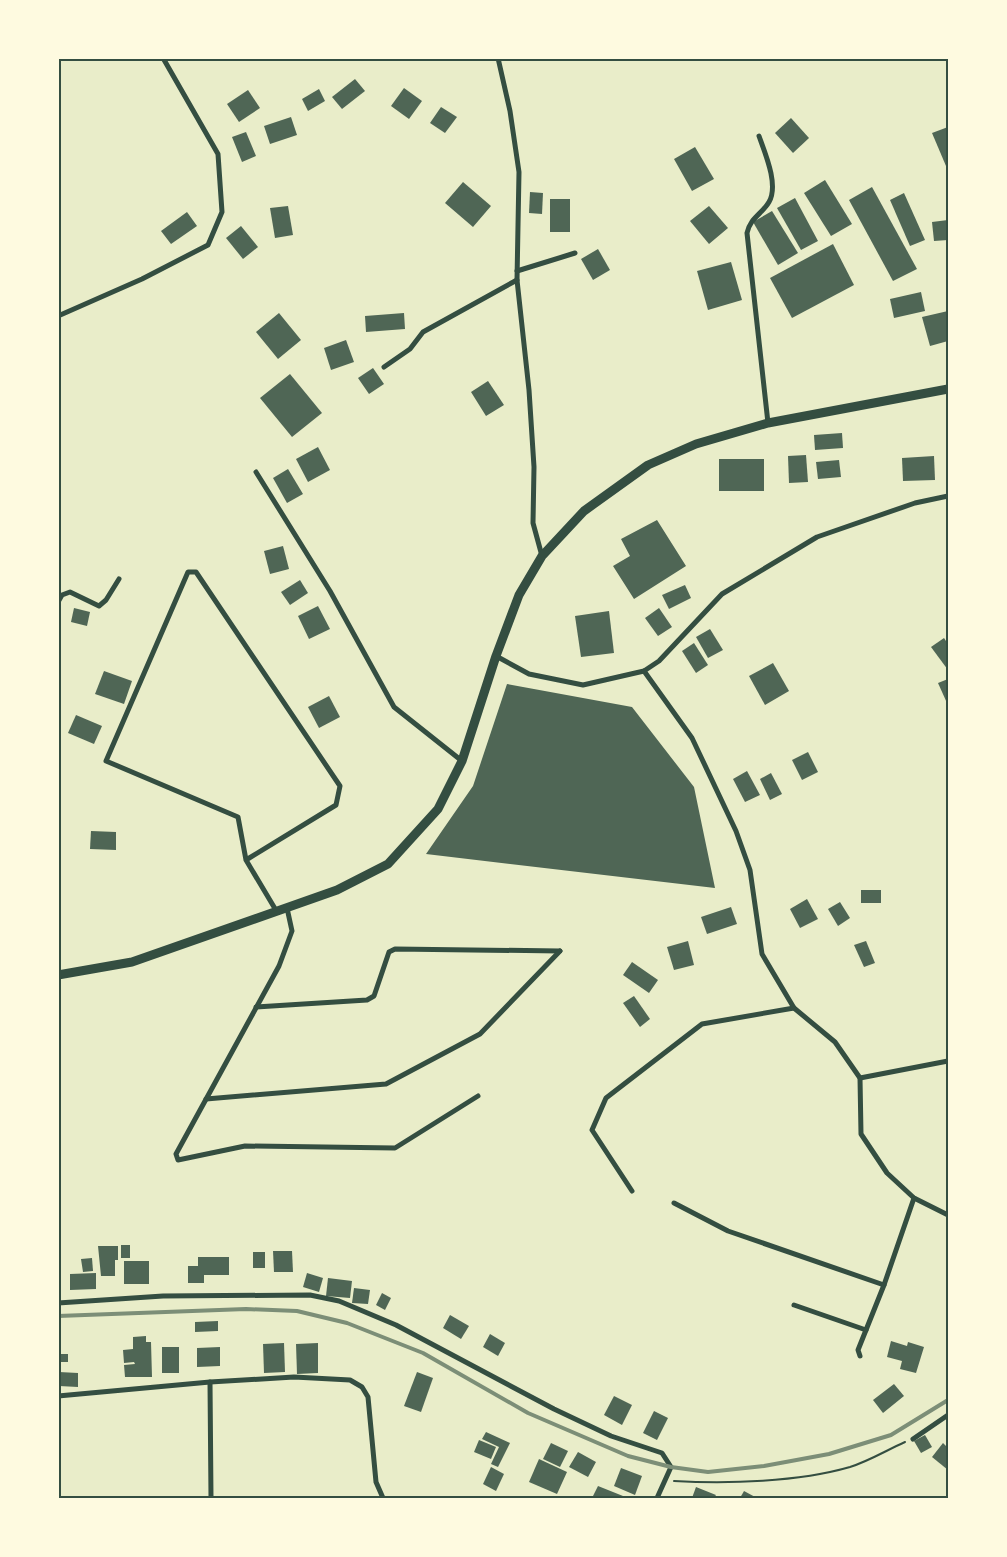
<svg xmlns="http://www.w3.org/2000/svg" width="1007" height="1557" viewBox="0 0 1007 1557" font-family="Literata,serif">
	<style>
		.building { fill: #4f6655 }
		.lines { fill: none; stroke-linecap: round; stroke-linejoin: round }
		.path { stroke: #344e41; stroke-width: 2 }
		.minor { stroke: #344e41; stroke-width: 5 }
		.trunk { stroke: #344e41; stroke-width: 9 }
		.rail { stroke: #7c8e77; stroke-width: 4 }
		.neatline { fill: none; stroke: #344e41; stroke-width: 2 }
	</style>
	<rect width="100%" height="100%" fill="#e9edc9"/>
	<!-- building -->
	<g class="building">
		<path d="M355,79L365,91L342,109L332,97Z"/>
		<path d="M404,88L422,101L409,119L391,106Z"/>
		<path d="M319,89L325,101L308,111L302,99Z"/>
		<path d="M248,90L260,108L239,122L227,104Z"/>
		<path d="M441,107L457,117L445,133L430,123Z"/>
		<path d="M291,117L297,135L270,144L264,126Z"/>
		<path d="M791,118L809,138L793,153L775,133Z"/>
		<path d="M948,127V165L946,166L932,133Z"/>
		<path d="M246,132L256,156L242,162L232,137Z"/>
		<path d="M695,147L714,179L692,191L674,159Z"/>
		<path d="M825,180L852,224L831,236L804,193Z"/>
		<path d="M463,182L491,206L473,227L445,203Z"/>
		<path d="M872,187L917,269L893,281L849,200Z"/>
		<path d="M530,192L543,193L542,214L529,213Z"/>
		<path d="M904,193L925,240L910,246L890,200Z"/>
		<path d="M795,198L818,241L801,250L777,208Z"/>
		<rect x="550" y="199" width="20" height="33"/>
		<path d="M288,206L293,235L275,238L270,208Z"/>
		<path d="M709,206L728,228L709,244L690,221Z"/>
		<path d="M772,211L798,253L778,265L753,222Z"/>
		<path d="M187,212L197,226L171,244L161,231Z"/>
		<path d="M948,220V240L934,241L932,222Z"/>
		<path d="M241,226L258,247L243,259L226,238Z"/>
		<path d="M833,244L854,285L792,318L770,278Z"/>
		<path d="M598,249L610,270L593,280L581,259Z"/>
		<path d="M731,262L742,300L708,310L697,271Z"/>
		<path d="M921,292L925,311L894,318L890,299Z"/>
		<path d="M948,311V341L930,346L922,317Z"/>
		<path d="M279,313L301,340L278,359L256,332Z"/>
		<path d="M404,313L405,329L366,332L365,316Z"/>
		<path d="M346,340L354,362L331,370L324,348Z"/>
		<path d="M373,368L384,384L369,394L358,378Z"/>
		<path d="M290,374L322,413L292,437L260,398Z"/>
		<path d="M488,381L504,405L486,416L471,392Z"/>
		<path d="M842,433L843,448L815,450L814,435Z"/>
		<path d="M318,447L330,470L308,482L296,459Z"/>
		<path d="M806,455L808,482L789,483L788,456Z"/>
		<path d="M934,456L935,480L903,481L902,458Z"/>
		<rect x="719" y="459" width="45" height="32"/>
		<path d="M839,460L841,477L818,479L816,462Z"/>
		<path d="M288,469L303,494L287,503L273,478Z"/>
		<path d="M657,520L686,566L634,599L613,566L630,556L621,539Z"/>
		<path d="M283,546L289,569L270,574L264,551Z"/>
		<path d="M300,580L308,593L290,605L281,592Z"/>
		<path d="M685,585L691,598L669,609L662,595Z"/>
		<path d="M318,606L330,629L309,639L298,616Z"/>
		<path d="M74,608L90,612L87,626L71,622Z"/>
		<path d="M659,608L672,627L658,636L645,618Z"/>
		<path d="M609,611L614,653L581,657L575,616Z"/>
		<path d="M710,629L723,650L708,658L696,637Z"/>
		<path d="M944,638L948,644V670L931,647Z"/>
		<path d="M694,643L708,665L696,673L682,651Z"/>
		<path d="M773,663L789,691L765,705L749,676Z"/>
		<path d="M104,671L132,681L124,704L95,694Z"/>
		<path d="M948,679V702L947,703L938,683Z"/>
		<path d="M507,684L632,707L694,787L715,888L426,854L473,786Z"/>
		<path d="M329,696L340,717L319,728L308,707Z"/>
		<path d="M76,715L102,726L94,744L68,733Z"/>
		<path d="M808,752L818,772L802,780L792,760Z"/>
		<path d="M747,771L760,795L745,802L733,779Z"/>
		<path d="M771,773L782,794L770,800L760,779Z"/>
		<path d="M91,831L116,832V850L90,849Z"/>
		<rect x="861" y="890" width="20" height="13"/>
		<path d="M807,899L818,919L800,928L790,909Z"/>
		<path d="M840,902L850,918L838,926L828,909Z"/>
		<path d="M731,907L737,924L707,934L701,917Z"/>
		<path d="M688,941L694,965L674,970L667,947Z"/>
		<path d="M866,941L875,963L864,967L854,945Z"/>
		<path d="M632,962L658,980L649,993L623,975Z"/>
		<path d="M634,996L650,1019L640,1027L623,1003Z"/>
		<rect x="121" y="1245" width="9" height="13"/>
		<path d="M98,1246H118V1260H115V1276H101Z"/>
		<path d="M273,1251H292L293,1272H274Z"/>
		<rect x="253" y="1252" width="12" height="16"/>
		<path d="M198,1257H229V1275H204V1283H188V1266H198Z"/>
		<path d="M92,1258L93,1271L83,1272L81,1259Z"/>
		<rect x="124" y="1261" width="25" height="23"/>
		<path d="M96,1273V1289L70,1290V1274Z"/>
		<path d="M307,1273L323,1278L319,1292L303,1287Z"/>
		<path d="M328,1278L352,1281L350,1298L326,1296Z"/>
		<path d="M354,1288L370,1290L368,1304L352,1303Z"/>
		<path d="M382,1293L391,1298L385,1310L376,1305Z"/>
		<path d="M450,1315L469,1326L461,1339L443,1328Z"/>
		<path d="M218,1321V1331L195,1332V1322Z"/>
		<path d="M490,1334L505,1343L498,1356L483,1347Z"/>
		<path d="M146,1336V1342H151L152,1377H125L124,1365L135,1364L134,1362L124,1363L123,1350L133,1349V1337Z"/>
		<path d="M891,1341L907,1346L908,1342L924,1347L916,1373L900,1369L902,1361L887,1357Z"/>
		<path d="M284,1343L285,1372L264,1373L263,1344Z"/>
		<path d="M318,1343V1373L297,1374L296,1344Z"/>
		<rect x="162" y="1347" width="17" height="26"/>
		<path d="M220,1347V1366L197,1367V1348Z"/>
		<rect x="58" y="1354" width="10" height="8"/>
		<path d="M59,1372L78,1373V1387L59,1386Z"/>
		<path d="M417,1372L433,1378L421,1412L404,1406Z"/>
		<path d="M894,1384L904,1396L883,1413L873,1400Z"/>
		<path d="M614,1396L632,1405L622,1425L604,1415Z"/>
		<path d="M654,1411L668,1418L657,1440L643,1433Z"/>
		<path d="M486,1432L510,1443L498,1467L491,1464L499,1447L482,1439Z"/>
		<path d="M925,1435L932,1447L921,1453L914,1441Z"/>
		<path d="M479,1440L496,1447L491,1459L474,1452Z"/>
		<path d="M551,1443L568,1451L560,1467L543,1459Z"/>
		<path d="M943,1443L948,1448V1470L932,1457Z"/>
		<path d="M578,1452L596,1462L588,1477L569,1467Z"/>
		<path d="M539,1459L567,1472L557,1494L529,1482Z"/>
		<path d="M491,1467L504,1474L496,1491L483,1484Z"/>
		<path d="M621,1468L642,1476L635,1495L614,1486Z"/>
		<path d="M598,1486L628,1498H592Z"/>
		<path d="M696,1487L716,1495L714,1498H692Z"/>
		<path d="M744,1491L757,1498H740Z"/>
	</g>
	<g class="lines">
		<!-- path -->
		<path class="path" d="M674,1481C728,1484 798,1482 850,1467C869,1461 887,1450 905,1442"/>
		<!-- minor -->
		<g class="minor">
			<path d="M498,58L510,111L519,172L517,280L529,390L534,467L533,523L542,556"/>
			<path d="M759,136C765,153 779,185 769,202C762,214 750,218 747,233L768,423"/>
			<path d="M517,271L575,253"/>
			<path d="M58,316L142,279L208,245L222,212L218,154L163,58"/>
			<path d="M384,367L410,349L423,332L517,280"/>
			<path d="M256,472L330,591L394,707L462,761"/>
			<path d="M58,602L62,595L70,592L99,606L106,600L119,579"/>
			<path d="M496,656L529,674L583,685L644,671L659,661L722,594L817,537L915,503L948,496"/>
			<path d="M644,671L692,738L736,831L750,870L762,954L794,1008L835,1042L860,1078L861,1134L887,1173L914,1198L948,1215"/>
			<path d="M246,860L336,805L340,786L196,572H188L106,761L238,817L246,860L277,912"/>
			<path d="M287,908L292,931L279,966L176,1154L178,1160L245,1146L395,1148L478,1096"/>
			<path d="M256,1007L367,1000L374,996L389,952L395,949L560,951"/>
			<path d="M860,1078L948,1061"/>
			<path d="M206,1099L386,1084L480,1034L560,951"/>
			<path d="M632,1191L592,1130L606,1098L702,1024L794,1008"/>
			<path d="M674,1203L728,1231L884,1285L914,1198"/>
			<path d="M58,1303L163,1296L310,1295L339,1301L396,1325L554,1409L611,1436L662,1453L671,1467L657,1498"/>
			<path d="M794,1305L866,1330L884,1285"/>
			<path d="M860,1356L858,1350L866,1330"/>
			<path d="M210,1382L211,1498"/>
			<path d="M58,1396L210,1382L294,1377L350,1380L362,1387L368,1397L376,1482L383,1498"/>
			<path d="M913,1439L948,1415"/>
		</g>
		<!-- trunk -->
		<path class="trunk" d="M58,975L132,962L337,890L388,864L438,809L462,761L496,656L519,595L542,556L584,511L648,465L696,444L768,423L948,389"/>
		<!-- rail -->
		<path class="rail" d="M58,1316L246,1309L297,1311L347,1323L423,1353L528,1413L628,1456L671,1467L708,1472L764,1466L829,1454L891,1435L948,1400"/>
	</g>
	<!-- border -->
	<rect width="1007" height="1557" fill="none" stroke="#fefae0" stroke-width="120"/>
	<rect x="60" y="60" width="887" height="1437" class="neatline"/>
</svg>
